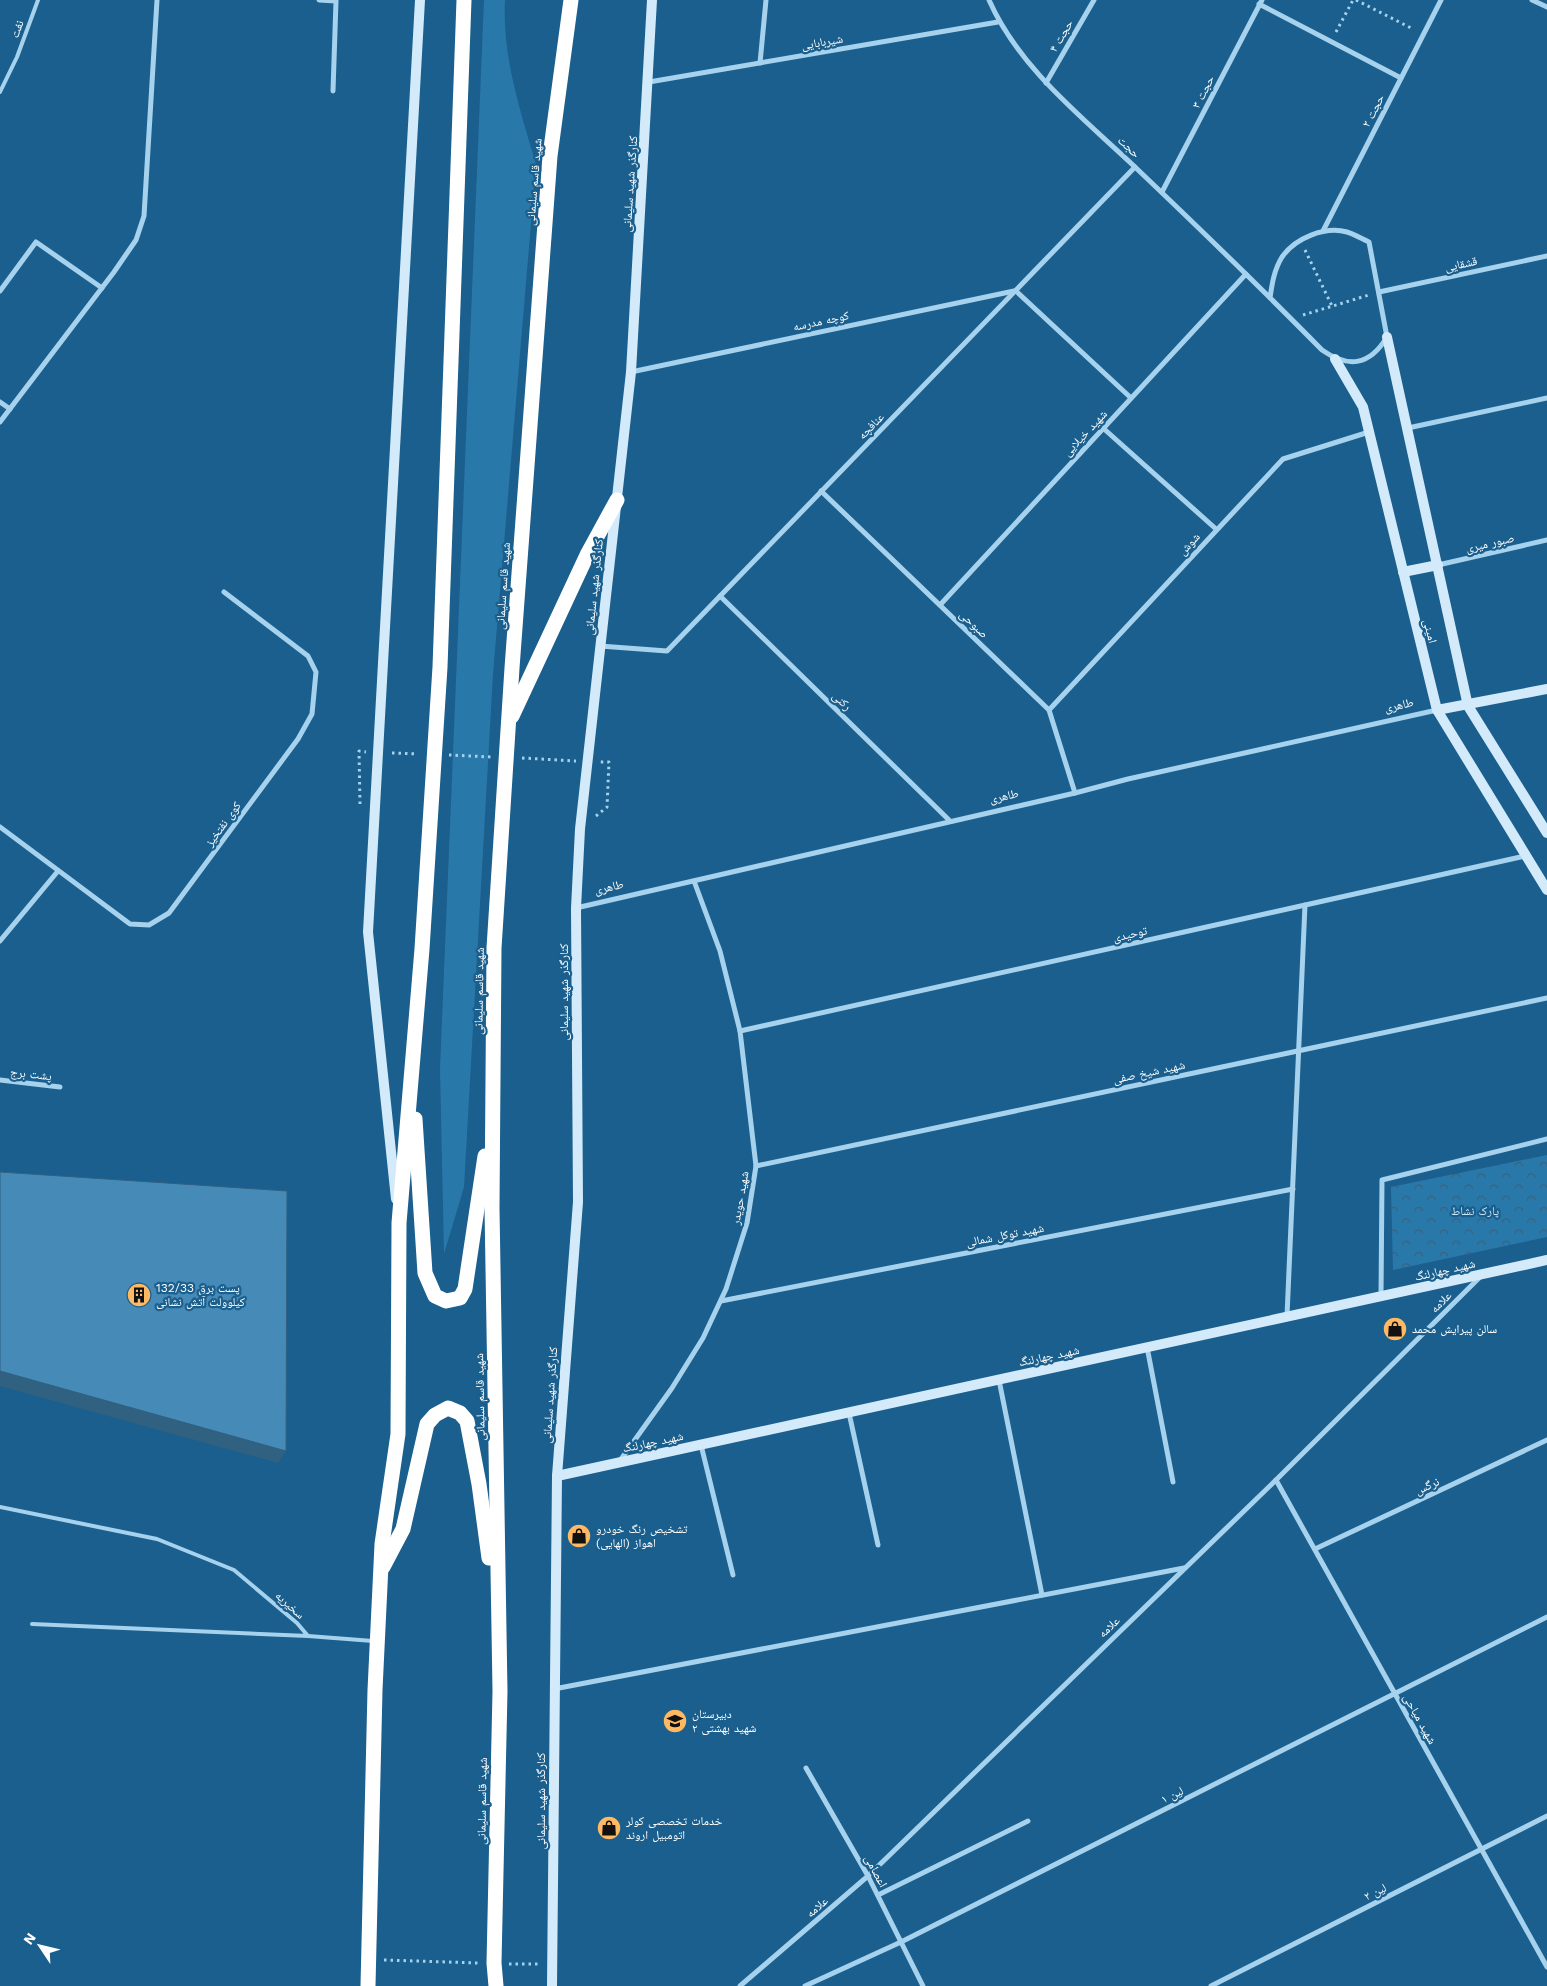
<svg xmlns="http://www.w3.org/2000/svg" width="1547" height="1986" viewBox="0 0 1547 1986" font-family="'Work Sans','Noto Naskh Arabic',sans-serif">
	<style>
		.green { fill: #2978aa }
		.park { fill: url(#park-crowns) }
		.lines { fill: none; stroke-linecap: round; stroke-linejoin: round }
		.path { stroke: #a6d2ee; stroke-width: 3; stroke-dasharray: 2.5 4; stroke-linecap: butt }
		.lane { stroke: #a6d2ee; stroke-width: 4 }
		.street { stroke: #a6d2ee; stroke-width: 5 }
		.secondary { stroke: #d3eafa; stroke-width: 10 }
		.highway { stroke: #fff; stroke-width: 15 }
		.shaded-wall { fill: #316181 }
		.building { fill: #468bb8; stroke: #316181 }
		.labels { text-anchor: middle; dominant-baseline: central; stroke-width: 4.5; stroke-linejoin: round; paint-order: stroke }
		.street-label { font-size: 12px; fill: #fff; stroke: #1a5f8d }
		.park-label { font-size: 12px; fill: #cce8fa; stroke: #1a5f8d }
		.poi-label { font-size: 12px; fill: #fff; stroke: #1a5f8d; text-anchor: start }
	</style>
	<defs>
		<pattern id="park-crowns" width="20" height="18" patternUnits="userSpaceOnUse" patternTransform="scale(1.25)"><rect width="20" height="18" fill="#2978aa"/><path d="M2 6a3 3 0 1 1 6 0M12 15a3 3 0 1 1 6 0" fill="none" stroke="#3a627b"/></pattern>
	</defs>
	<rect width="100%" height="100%" fill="#1a5f8d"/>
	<!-- green -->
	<path class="green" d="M484,0H505C502,56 520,110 536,164L493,674L464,1187L444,1254L440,1069Z"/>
	<!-- park -->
	<path class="park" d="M1547,1155V1237L1393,1270L1391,1187Z"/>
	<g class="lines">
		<!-- path -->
		<g class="path">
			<path d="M1356,0L1413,29"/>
			<path d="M1336,32L1353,0"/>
			<path d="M1305,250L1332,306"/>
			<path d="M1303,315L1369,295"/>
			<path d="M392,753L418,754"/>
			<path d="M449,755L491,757"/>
			<path d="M522,758L576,761"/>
			<path d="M360,804L359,751L366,752"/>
			<path d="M596,816L607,807L609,762H599"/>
			<path d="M384,1960L478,1963"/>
			<path d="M509,1964H538"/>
		</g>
		<!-- lane -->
		<g class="lane">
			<path d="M0,92L17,57L38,0"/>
			<path d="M0,1507L157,1539L234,1570L297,1623L308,1636L32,1624"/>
			<path d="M308,1636L373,1641"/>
		</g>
		<!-- street -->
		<g class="street">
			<path d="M319,0L336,1L333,91"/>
			<path d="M989,0C1019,68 1082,117 1135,167C1198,227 1261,288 1322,350C1349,369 1370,365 1387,337L1369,242C1362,239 1354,234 1347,232C1325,226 1295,238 1282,257C1274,270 1272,284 1270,298"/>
			<path d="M1532,0L1547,7"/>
			<path d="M1259,4L1401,78"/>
			<path d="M760,63L766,0"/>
			<path d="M649,82L998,22"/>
			<path d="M1046,83L1094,0"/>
			<path d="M1162,192L1262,0"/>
			<path d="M1323,231L1441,0"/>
			<path d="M0,291L36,242L102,288"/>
			<path d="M1016,291L1131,398"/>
			<path d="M1379,292L1547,256"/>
			<path d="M631,372L1014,291"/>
			<path d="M0,402L10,409"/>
			<path d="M0,422L114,272L136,240L144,216L157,0"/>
			<path d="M1103,428L1216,529"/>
			<path d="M1408,428L1547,398"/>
			<path d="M821,491L1049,710L1075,793"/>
			<path d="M1438,565L1547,540"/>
			<path d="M720,596L949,820"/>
			<path d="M940,605L1246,274"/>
			<path d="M600,646L667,651L1135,167"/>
			<path d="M1049,710L1283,459L1369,432"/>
			<path d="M0,827L130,924L149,925L169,913L298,739L312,714L316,672L308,656L224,592"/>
			<path d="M576,908L1075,793L1128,779L1437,710"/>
			<path d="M0,941L58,871"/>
			<path d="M740,1031L1525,856"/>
			<path d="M0,1080L60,1087"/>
			<path d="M756,1166L1547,998"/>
			<path d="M1381,1296L1382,1180L1547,1139"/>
			<path d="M721,1301L1293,1189"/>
			<path d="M1287,1316L1305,905"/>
			<path d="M1147,1347L1173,1482"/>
			<path d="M999,1380L1042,1595"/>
			<path d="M849,1413L878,1545"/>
			<path d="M701,1445L733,1575"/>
			<path d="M619,1462L672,1388L703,1338L726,1289L747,1223L756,1166L740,1031L720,951L694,881"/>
			<path d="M1276,1480L1547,1967"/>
			<path d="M1315,1549L1547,1440"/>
			<path d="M554,1689L1184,1568"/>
			<path d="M806,1768L868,1876L923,1986"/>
			<path d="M878,1895L1028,1821"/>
			<path d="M740,1986L868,1876L1276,1480L1481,1276"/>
			<path d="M805,1986L901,1942L1547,1617"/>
			<path d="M1211,1986L1547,1816"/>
		</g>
		<!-- secondary -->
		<g class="secondary">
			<path d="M1387,337L1468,706L1547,833"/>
			<path d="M1335,359L1363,407L1437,710L1547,890"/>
			<path d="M1403,572L1438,565"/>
			<path d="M1437,710L1547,689"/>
			<path d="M396,1199L368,932L420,0"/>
			<path d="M557,1476L1547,1260"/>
			<path d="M552,1986L557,1476L578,1202L576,908L580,829L631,372L652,0"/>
		</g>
		<!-- highway -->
		<g class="highway">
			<path d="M512,716L588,553L617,500"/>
			<path d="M415,1119L425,1273L435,1296L446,1301L460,1298L465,1289L485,1156"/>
			<path d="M383,1567L403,1529L427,1424L435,1415L448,1408L460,1413L467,1421L479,1484L489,1558"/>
			<path d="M368,1986L375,1690L382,1544L398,1434L399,1223L422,949L440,667L464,0"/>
			<path d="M496,1986L494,1963L500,1691L492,1208L494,948L512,668L550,156L571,0"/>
		</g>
	</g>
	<!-- shaded-wall -->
	<path class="shaded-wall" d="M0,1371L286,1451L278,1463L0,1386Z"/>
	<!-- building -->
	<path class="building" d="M0,1172L287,1191L286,1451L0,1371Z"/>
	<!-- icons -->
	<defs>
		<g id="building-disc" transform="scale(1.25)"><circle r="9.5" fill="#ffb963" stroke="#1a5f8d"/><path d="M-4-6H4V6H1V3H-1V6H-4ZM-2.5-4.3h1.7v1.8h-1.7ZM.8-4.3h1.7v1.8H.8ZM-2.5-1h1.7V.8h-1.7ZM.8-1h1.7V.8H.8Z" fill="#111"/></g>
		<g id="shop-disc" transform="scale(1.25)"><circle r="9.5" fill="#ffb963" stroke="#1a5f8d"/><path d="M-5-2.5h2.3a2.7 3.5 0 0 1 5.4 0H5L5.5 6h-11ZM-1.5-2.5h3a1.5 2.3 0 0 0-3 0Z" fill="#111"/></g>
		<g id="school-disc" transform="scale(1.25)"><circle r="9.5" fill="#ffb963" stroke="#1a5f8d"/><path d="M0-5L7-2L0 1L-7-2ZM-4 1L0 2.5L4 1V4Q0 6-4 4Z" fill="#111"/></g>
	</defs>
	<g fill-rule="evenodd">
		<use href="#building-disc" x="139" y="1295"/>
		<use href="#shop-disc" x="1395" y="1329"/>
		<use href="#shop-disc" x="579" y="1536"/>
		<use href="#school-disc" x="675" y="1721"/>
		<use href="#shop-disc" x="609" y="1828"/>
	</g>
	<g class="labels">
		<!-- street labels -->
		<g class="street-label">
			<text transform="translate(17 29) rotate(-70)">نفت</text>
			<text transform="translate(1061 36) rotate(-60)">حجت ۴</text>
			<text transform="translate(822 42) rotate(-10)">شیربابایی</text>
			<text transform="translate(1203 92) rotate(-63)">حجت ۳</text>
			<text transform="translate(1373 111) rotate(-63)">حجت ۲</text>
			<text transform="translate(1129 147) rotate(43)">حجت</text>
			<text transform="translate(534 182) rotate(-85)">شهید قاسم سلیمانی</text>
			<text transform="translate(630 184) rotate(-86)">کنارگذر شهید سلیمانی</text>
			<text transform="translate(1461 264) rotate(-12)">قشقایی</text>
			<text transform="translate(821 321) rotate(-12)">کوچه مدرسه</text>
			<text transform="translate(871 426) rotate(-46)">عنافچه</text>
			<text transform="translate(1085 433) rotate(-47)">شهید خیلایی</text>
			<text transform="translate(1490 543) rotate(-13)">صبور میری</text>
			<text transform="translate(1189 544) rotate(-47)">شوش</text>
			<text transform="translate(503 586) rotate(-86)">شهید قاسم سلیمانی</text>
			<text transform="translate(594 587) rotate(-84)">کنارگذر شهید سلیمانی</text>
			<text transform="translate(974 624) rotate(44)">صبوحی</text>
			<text transform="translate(1430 631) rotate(76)">امینی</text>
			<text transform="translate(842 701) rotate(44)">رکنی</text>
			<text transform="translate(1399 705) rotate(-12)">طاهری</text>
			<text transform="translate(1004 796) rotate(-12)">طاهری</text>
			<text transform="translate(223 824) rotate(-54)">کوی نفتخیز</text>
			<text transform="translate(609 887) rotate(-13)">طاهری</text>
			<text transform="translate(1130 934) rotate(-13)">توحیدی</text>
			<text transform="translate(479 991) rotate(-89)">شهید قاسم سلیمانی</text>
			<text transform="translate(564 992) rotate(-90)">کنارگذر شهید سلیمانی</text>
			<text transform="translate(1149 1072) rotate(-12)">شهید شیخ صفی</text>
			<text transform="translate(31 1074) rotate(6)">پشت برج</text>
			<text transform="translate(740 1198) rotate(-80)">شهید حویدر</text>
			<text transform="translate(1005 1235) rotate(-11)">شهید توکل شمالی</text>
			<text transform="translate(1445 1270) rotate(-13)">شهید چهارلنگ</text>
			<text transform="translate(1441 1302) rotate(-45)">علامه</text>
			<text transform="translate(1049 1356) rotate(-12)">شهید چهارلنگ</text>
			<text transform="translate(550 1395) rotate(-86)">کنارگذر شهید سلیمانی</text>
			<text transform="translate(480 1397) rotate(-91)">شهید قاسم سلیمانی</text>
			<text transform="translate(653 1442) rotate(-12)">شهید چهارلنگ</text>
			<text transform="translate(1427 1486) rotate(-25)">نرگس</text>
			<text transform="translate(290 1605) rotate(42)">سخیریه</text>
			<text transform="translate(1109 1627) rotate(-44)">علامه</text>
			<text transform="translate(1420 1719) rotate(61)">شهید میاحی</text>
			<text transform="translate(1172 1795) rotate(-27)">لین ۱</text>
			<text transform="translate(482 1801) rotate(-89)">شهید قاسم سلیمانی</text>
			<text transform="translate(541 1801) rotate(-90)">کنارگذر شهید سلیمانی</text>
			<text transform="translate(876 1871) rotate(62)">اعصامی</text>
			<text transform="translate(1375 1892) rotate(-27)">لین ۲</text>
			<text transform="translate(817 1907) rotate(-41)">علامه</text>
		</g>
		<!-- park labels -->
		<g class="park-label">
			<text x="1475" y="1211">پارک نشاط</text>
		</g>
		<!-- poi labels -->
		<g class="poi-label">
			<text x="156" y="1288">پست برق 132/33<tspan x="156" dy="14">کیلوولت آتش نشانی</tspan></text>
			<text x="1412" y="1329">سالن پیرایش محمد</text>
			<text x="596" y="1529">تشخیص رنگ خودرو<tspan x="596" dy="14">اهواز (الهایی)</tspan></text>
			<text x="692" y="1714">دبیرستان<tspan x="692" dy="14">شهید بهشتی ۲</tspan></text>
			<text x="626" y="1821">خدمات تخصصی کولر<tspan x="626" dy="14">اتومبیل اروند</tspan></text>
		</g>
	</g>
	<!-- north arrow -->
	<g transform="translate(40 1946) rotate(305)" stroke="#1a5f8d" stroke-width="4" paint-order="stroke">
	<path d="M0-4L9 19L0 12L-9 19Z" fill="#ffffff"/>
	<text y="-8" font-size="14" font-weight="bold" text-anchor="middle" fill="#ffffff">N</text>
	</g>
</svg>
